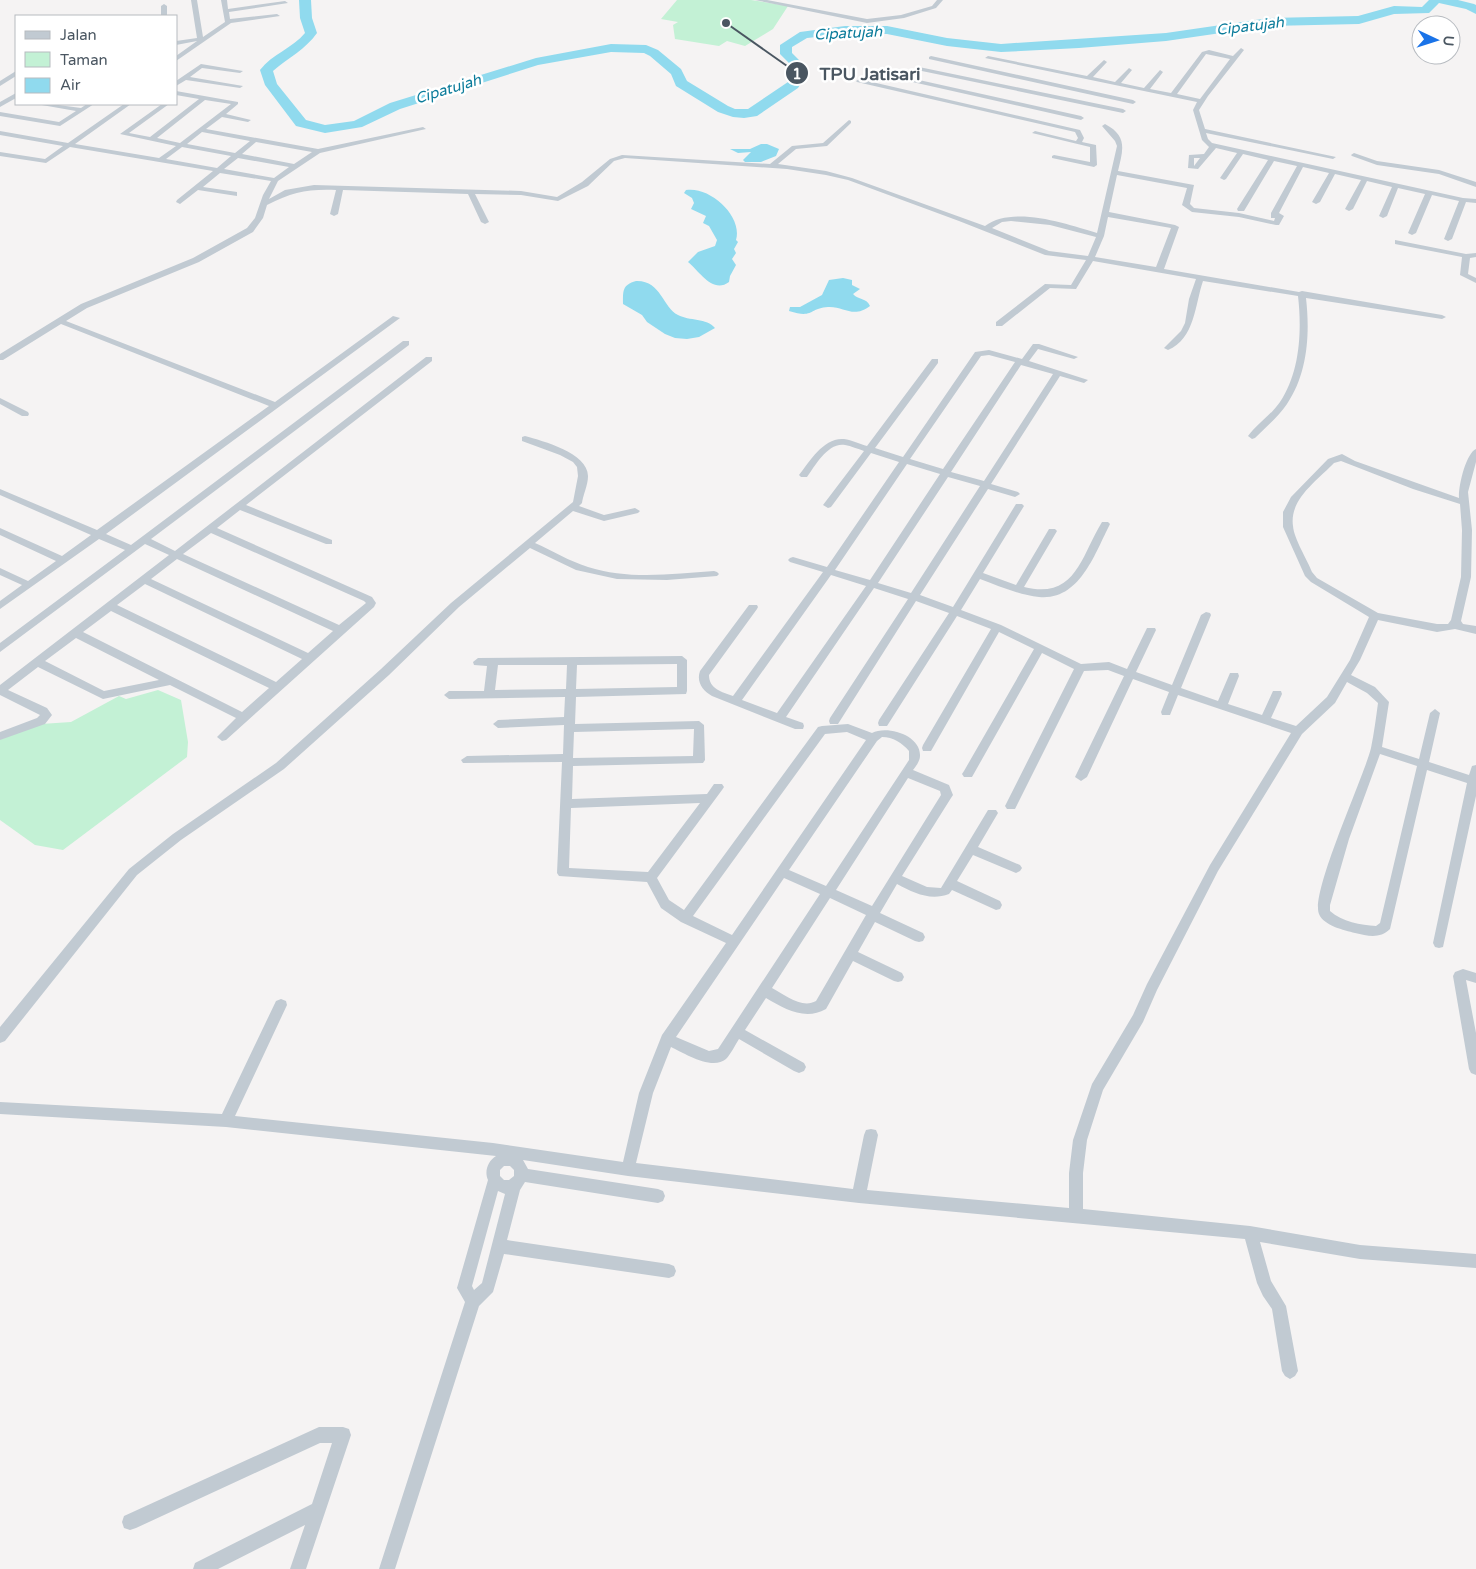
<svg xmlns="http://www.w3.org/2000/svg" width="1476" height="1569" viewBox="0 0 1476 1569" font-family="'Varela Round',sans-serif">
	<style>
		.green { fill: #c3f1d5 }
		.water { fill: #90daee }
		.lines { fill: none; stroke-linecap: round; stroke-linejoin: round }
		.river { fill: #90daee; fill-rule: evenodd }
		.street { fill: #c1cad2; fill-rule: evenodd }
		.labels { text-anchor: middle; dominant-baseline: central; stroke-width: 5; stroke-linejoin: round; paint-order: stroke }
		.far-water-label { font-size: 15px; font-style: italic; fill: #0c7c9b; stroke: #fff }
		.leader { fill: none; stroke: #4a5661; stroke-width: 2 }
		.callout-dot { fill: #4a5661; stroke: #fff; stroke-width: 2 }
		.mark-label { font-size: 15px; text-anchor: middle; font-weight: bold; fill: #fff }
		.callout-label { font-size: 18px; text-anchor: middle; font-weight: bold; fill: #4a5661; stroke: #fff; stroke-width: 5; stroke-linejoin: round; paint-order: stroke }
	</style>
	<rect width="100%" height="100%" fill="#f5f3f3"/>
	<!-- green -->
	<g class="green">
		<path d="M677,0H751L788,6L773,29L745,46L727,41L719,46L675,39L673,25L678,22L661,19Z"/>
		<path d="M158,690L181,700L188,742L187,757L63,850L35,845L0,820V739L41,724L71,722L119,696L126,699Z"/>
	</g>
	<!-- water -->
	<g class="water">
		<path d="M761,144H767L779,149L776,156L761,162H745L743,160L751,152L738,153L730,149H750Z"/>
		<path d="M686,190C710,186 743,216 736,240L738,242L734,249L736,253L732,259L736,265L730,276L729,282C713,294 700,272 688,262L698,252L715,246L717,240L709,226L703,223L706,216L691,209L694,203L692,198L684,193Z"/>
		<path d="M843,278L852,280V285L860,289L853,294C858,300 867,298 870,306C853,319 844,306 828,307C809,308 814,319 789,311L790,307H800L822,295L829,280Z"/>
		<path d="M636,281C661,280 663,308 678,315C689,321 707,318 715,328L699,337L687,339L675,338L665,334L647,322L642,315L623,304C623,291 622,285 636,281Z"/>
	</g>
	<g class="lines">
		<!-- river -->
		<path class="river" d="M299,0H311L312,18L317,33C306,49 288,58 273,71L277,84L306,120L325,125L354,121L390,103L536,58L611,44L646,45L658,50L681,69L687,81L728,106L735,109H748L788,82L794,76L791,65L780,54V45L800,32L845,26H887L947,38L1001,44L1166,33L1269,18L1358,16L1394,6L1422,7L1429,0H1458L1474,4L1476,5V14L1466,9L1439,3L1429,13L1394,14L1359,24L1269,26L1166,41L1079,48L1001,52L947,46L887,34H845L807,38L792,47V53L803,64L806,76L798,88L757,116L744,118L733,117L718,112L676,86L671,74L650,56L644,53L611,52L538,65L400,109L362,127L325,133L296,126L265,85L260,70C272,54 293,48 305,33L300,18Z"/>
		<!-- street -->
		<g class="street">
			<path d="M191,0H197L203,37L225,22L221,0H227L228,9L285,1L288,3L229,12L230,19L277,14L280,16L231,23L176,61V56L197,41L176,45V41L197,38Z"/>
			<path d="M755,0H767L867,19L901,15L932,6L937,0H943L936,8L904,18L867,23Z"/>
			<path d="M164,4L167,6V16H161V6Z"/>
			<path d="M1241,48L1244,50L1208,96L1199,110L1205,129L1336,157L1333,159L1206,133L1208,139L1212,143L1463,198L1476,199V203L1466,202L1452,239L1448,241L1444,239L1459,201L1432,195L1416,233L1412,235L1408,233L1425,194L1398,188L1387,216L1383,218L1379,216L1392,187L1367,181L1353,209L1349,211L1345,209L1361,180L1335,174L1320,202L1316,204L1312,202L1329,173L1303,167L1279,213L1284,216L1279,225H1276L1239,217L1192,212L1182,205L1187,188L1117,175L1109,212L1175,225L1179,227L1164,269L1299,292L1302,291L1442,315L1446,317L1442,319L1306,298C1310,333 1308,373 1287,404C1278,417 1266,427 1255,438L1252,439L1248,436C1257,424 1271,415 1280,402C1300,372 1302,331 1298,296L1203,281C1195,304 1195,339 1168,350L1164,348L1181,331L1185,323L1189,299L1196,279L1093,261L1076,289L1050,288L1002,326H996V322L1045,284L1071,285L1086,260L1045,255L959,221L848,180L826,175L787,169L625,158L614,161L588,186L558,201L521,195L475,194L489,222L485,224L481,222L468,194L343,190L338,214L334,216L330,214L336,190C307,189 293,192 267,205L263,218L253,232L199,262L87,308L66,321L275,402L393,316L400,318L106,534L131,545L403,341H409V345L151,539L175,551L426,357H432V361L246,505L332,540V544H326L240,510L217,528L372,597L376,603L374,607L226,740L222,741L217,737L236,718L170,685L103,699L38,667L8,690L47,708L52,715L45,724L0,740V732L37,718L40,715L0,695V685L169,555L145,544L0,652V643L125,550L99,539L0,609V601L22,585L0,575V568L28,581L56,561L0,535V528L62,556L91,535L0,495V489L97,530L269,406L61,324L3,360H0V354L81,304L193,258L247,228L255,218L263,195L271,181L220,173L203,187L237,192V196L198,190L180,204L176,202L177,200L213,171L70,147L46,163L0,156V152L45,159L63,146L0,135V131L68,143L124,104H131L75,144L159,158L176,146L120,134L162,104H169L129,133L150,137L199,99L176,95V91L238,102V104L226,114L251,120L248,122L222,117L206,129L318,149L423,127L426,129L320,153L278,181L269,199L285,190L314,185L521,191L557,197L582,182L610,159L622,155L770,164L792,146L823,143L849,120L851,121V123L827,146L796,149L778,164L826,171L852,178L985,226C1013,205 1067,224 1097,233L1117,146L1115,141L1102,126L1105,124C1128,136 1123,150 1118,171L1194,185L1190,204L1194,208L1239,213L1274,221L1275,218H1271V213L1297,166L1274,161L1244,211H1238L1237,209L1268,160L1243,154L1226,179L1224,180L1220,178L1237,153L1216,148L1198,169L1188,168L1189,155L1204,154L1209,147L1202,140L1193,110L1197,102L985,58L988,56L1087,76L1104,60L1107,62L1093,77L1115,82L1129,68L1132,70L1121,83L1144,88L1160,70L1163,72L1150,89L1171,93L1202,52L1209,50L1233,56ZM1206,54L1230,59L1200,99L1177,94ZM205,100L231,104L180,143L157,138ZM202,132L250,141L235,153L187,144ZM256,142L312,152L294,164L242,154ZM182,147L231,156L217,168L166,159ZM238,158L289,167L274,178L224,169ZM1194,158H1200L1194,166ZM1108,217L1171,228L1156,267L1095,257L1104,236ZM1011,221L1050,225L1096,237L1088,256L1049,251L992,228L1002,222ZM211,533L364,601L366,603L339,625L183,554ZM177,559L333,631L308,653L151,579ZM145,584L302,659L276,682L117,605ZM111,611L269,688L242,712L83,632ZM76,638L159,680L104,691L45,661Z"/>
			<path d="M931,56L1133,100L1136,102L1133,104L929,59V57Z"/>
			<path d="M201,64L243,71L240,73L202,68L190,77L243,86L240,88L186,80L176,86V81Z"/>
			<path d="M919,67L1123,109L1126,111L1123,113L917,70V68Z"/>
			<path d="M16,71V76L0,86V81Z"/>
			<path d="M910,78L1081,116L1084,118L1081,120L908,81V79Z"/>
			<path d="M859,79L1080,130L1084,138L1082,142L1096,145L1097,165L1094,167L1052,158V156L1054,155L1090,162V147L1032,133L1035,131L1076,141L1078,138L1075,132L857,82L856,81Z"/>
			<path d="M16,93V98L0,107V102Z"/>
			<path d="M36,104H51L81,108L87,104H94L60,126L0,116V112L59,122L76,111Z"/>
			<path d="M1354,153L1377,161L1439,170L1476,182V187L1439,174L1377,165L1352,156L1351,155Z"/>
			<path d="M1395,240L1466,254L1476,253V257L1470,258L1468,274L1476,278V283L1460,275L1462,257L1395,244Z"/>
			<path d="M1033,344H1039L1078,357L1074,359L1038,349L1029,361L1088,380L1084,383L1060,376L991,484L1018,492L1020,494L1015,497L988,489L920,595L953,607L1016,504H1022L1024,506L983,573L1016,585L1049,529H1055L1057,531L1024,587C1076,600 1081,556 1102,522H1108L1110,524C1095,553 1080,601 1039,597C1019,595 999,586 980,579L961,610L1001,625L1081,664L1109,662L1127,669L1147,628H1155L1156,630L1136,672L1172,685L1201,615L1206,612L1210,613L1211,615L1181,688L1218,701L1230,673H1238L1239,676L1228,704L1262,715L1273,691H1281L1282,694L1271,718L1296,726L1327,697L1350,660L1369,617L1311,582L1305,576L1283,527V512L1291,497L1328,459L1342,454L1355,461L1459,498C1458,487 1466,453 1476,449V462L1468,492L1472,530L1471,577L1461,621L1463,624L1476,626V634L1455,629L1437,632L1378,620L1360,660L1351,675L1375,687L1389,702L1382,747L1419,759L1430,713L1435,709L1440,713L1429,762L1469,775L1472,766L1476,765V796L1443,947L1439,948L1435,947L1433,943L1467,783L1427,770L1390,929C1380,939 1368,936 1355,933C1344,930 1324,926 1319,914C1310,893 1364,777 1371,748C1374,733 1376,718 1378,703L1367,693L1347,682L1335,703L1302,734L1218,871L1157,990L1143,1022L1103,1090L1087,1140L1083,1173V1209L1250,1226L1360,1245L1476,1254V1268L1360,1259L1260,1242L1271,1281L1286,1306L1298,1371L1295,1376L1290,1379L1285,1376L1282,1371L1272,1309L1263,1296L1257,1283L1245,1239L859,1203L628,1176L523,1160L528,1169L658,1189L663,1191L665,1196L663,1201L658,1203L525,1182L520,1190L507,1240L669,1264L674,1266L676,1271L674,1276L669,1278L504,1254L493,1292L479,1306L395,1569H379L465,1302L457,1288L488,1180C484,1171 488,1161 496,1156L226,1127L0,1114V1102L222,1114L276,1001L281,999L286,1001L287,1005L235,1116L493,1143L623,1162L639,1093L662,1035L726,943L681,922L661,908L647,882L559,876L557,873L562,762L463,763L461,760L467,756L563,754L564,725L498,728L493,724L498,720L564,717L565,697L449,699L444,695L449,691H484L487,666L474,665L473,662L478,658L682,656L687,660V691L686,694L576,697L575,724L699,721L704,725L705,760L703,763L573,766L572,799L707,794L714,784H722L724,787L722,790L657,878L669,900L684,910L818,727L822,726L848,724L872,733C887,725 921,735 920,756C920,761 916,766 913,770L949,785L953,795L951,798L902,876L927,887L941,888L988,810H996L998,813L978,847L1020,865L1022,868L1020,871L1016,873L973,855L957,881L1000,901L1002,905L1000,909L996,910L952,890L949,894C930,901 914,893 897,884L880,913L923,933L925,937L923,941L919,942L915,941L875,922L858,952L902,973L904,977L902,981L898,982L894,981L853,961L826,1009C805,1021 785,1009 766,998L745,1030L804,1063L806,1067L804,1071L799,1073L794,1071L739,1039C735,1045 731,1054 726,1059C712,1071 684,1053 671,1047L653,1093L636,1163L853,1189L864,1135L866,1130L871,1129L876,1130L878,1135L867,1190L1069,1208V1173L1073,1140L1092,1084L1133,1015L1147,984L1210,865L1291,733L1178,695L1170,715H1162L1161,712L1169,692L1133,679L1087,777L1081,781L1075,777L1124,676L1108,670L1084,671L1015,809H1007L1005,806L1074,669L1042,653L972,777H964L962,774L964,771L1034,649L999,632L931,751H923L922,748L923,745L991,629L957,616L887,726H879L878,723L879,720L949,613L916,601L838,724H830L829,721L830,718L908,599L874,588L786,717L803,723L804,726L803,729H795L712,696C703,691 696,682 700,671L749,605H757L758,607L757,609L709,675C709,689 722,692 733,696L823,572L790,562L788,560L790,558L793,557L827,567L899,462L871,453L831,507L828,508L823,505L864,451C858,449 851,446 845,445C828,442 815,466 807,477H801L799,475C810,461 824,437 844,439C852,440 860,444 867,446L932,359H938V363L875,448L903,457L975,352L989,350L1022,359ZM989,355L1015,362L943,469L910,459L981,356ZM1021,365L1053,374L984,481L951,472ZM1341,461L1413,489L1460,504L1462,530L1461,577L1451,620L1448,624H1437L1378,613L1317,578L1312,572C1307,559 1294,539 1293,526C1289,499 1318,480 1334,463ZM907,464L940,474L870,580L835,570ZM948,477L980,486L911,593L878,583ZM831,575L866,586L777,713L742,700ZM677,664V687L576,689L577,665ZM498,665H567L566,689L495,690ZM694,729L693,756L573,758L574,732ZM847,732L866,740L732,935L693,916L825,734ZM882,737C893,737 902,743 909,751V760L826,886L789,870L877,741ZM1380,754L1417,766L1380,923L1376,926C1361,925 1342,922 1330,911V905L1349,839ZM908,778L940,791L941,795L872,906L836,890ZM700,803L648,872L569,868L571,808ZM784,878L820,894L718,1049L709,1051L676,1037ZM830,898L866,915L816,1001C802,1009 785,995 772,988ZM504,1166H510L514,1170V1176L509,1180H504L500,1176V1170ZM498,1191L505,1194L482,1283L474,1290L472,1286Z"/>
			<path d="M0,398L28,412L29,414L28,416H22L0,404Z"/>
			<path d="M525,436C543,441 588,453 588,476C588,485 583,495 582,503L579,506L604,515L635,508L640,511L638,513L604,521L573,511L535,543C553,551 569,561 588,567C628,580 673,574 714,571L717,572L719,574L717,576L667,580L617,579L576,570L530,548L459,607L389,675L284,769L181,840L137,875L5,1041L0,1043V1027L129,869L173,834L276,763L381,669L451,603L573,502L578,476L577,467L573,462L560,455L522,441V437Z"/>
			<path d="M1463,969L1476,973V983L1466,980L1476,1033V1075L1471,1073L1469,1069L1453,976L1455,972Z"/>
			<path d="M319,1427H343L349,1429L351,1435L306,1569H290L305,1525L218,1569H193L195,1563L312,1504L332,1443H320L136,1528L130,1530L124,1528L122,1522L124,1516Z"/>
		</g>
	</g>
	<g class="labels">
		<!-- far-water labels -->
		<g class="far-water-label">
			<text transform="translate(1250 26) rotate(-7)">Cipatujah</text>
			<text transform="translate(848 33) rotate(-3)">Cipatujah</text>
			<text transform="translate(448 89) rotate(-17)">Cipatujah</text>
		</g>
	</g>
	<!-- callouts -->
	<path class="leader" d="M726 23L797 73"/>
	<g class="callout-dot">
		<circle cx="726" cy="23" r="5"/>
		<circle cx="797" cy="73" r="12"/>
	</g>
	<g class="mark-label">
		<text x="797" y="79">1</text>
	</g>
	<g class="callout-label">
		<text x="870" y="80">TPU Jatisari</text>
	</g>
	<!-- legend -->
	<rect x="15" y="15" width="162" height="90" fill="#ffffff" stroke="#b7bbc0"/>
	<rect x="25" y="31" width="25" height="8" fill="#c1cad2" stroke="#b7bbc0"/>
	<text x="60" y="40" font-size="15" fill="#4a5661">Jalan</text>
	<rect x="25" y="52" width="25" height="15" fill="#c3f1d5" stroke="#b7bbc0"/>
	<text x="60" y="65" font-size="15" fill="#4a5661">Taman</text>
	<rect x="25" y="78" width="25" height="15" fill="#90daee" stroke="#b7bbc0"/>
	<text x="60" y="90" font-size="15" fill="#4a5661">Air</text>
	<!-- north arrow -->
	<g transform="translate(1436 40) rotate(94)"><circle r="24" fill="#ffffff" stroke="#b7bbc0"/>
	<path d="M0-4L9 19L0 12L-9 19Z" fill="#1a73e8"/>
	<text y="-8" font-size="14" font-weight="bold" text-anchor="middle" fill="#4a5661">U</text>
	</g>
</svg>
